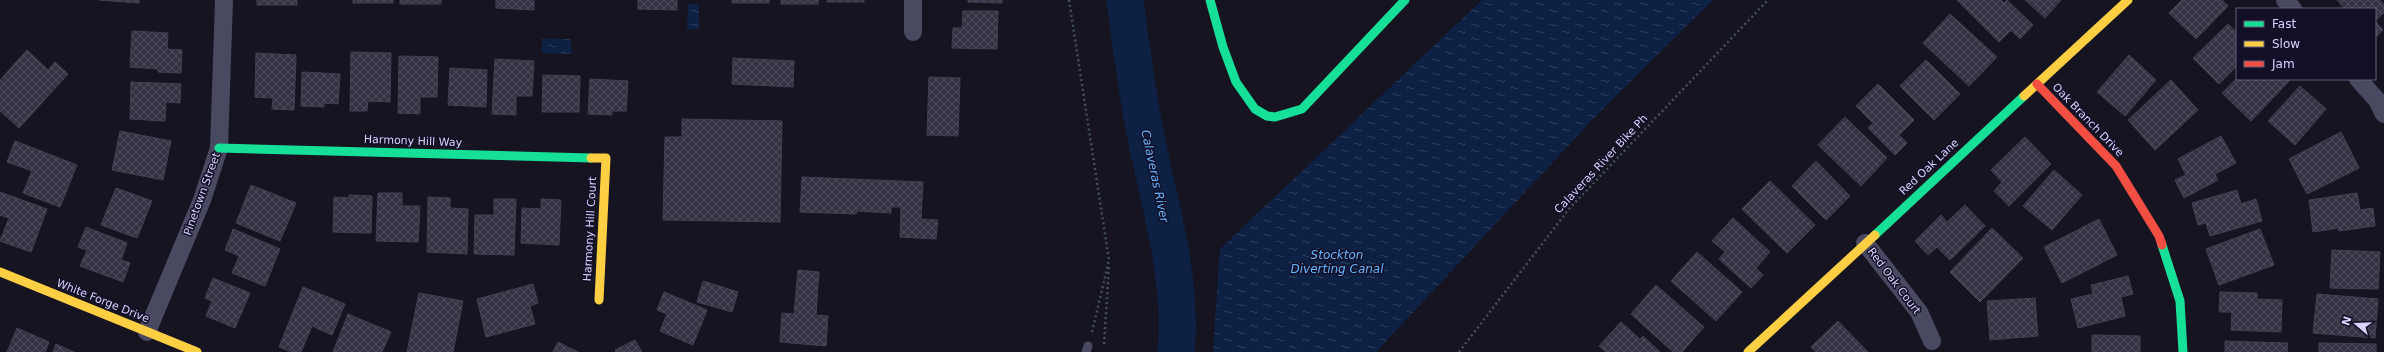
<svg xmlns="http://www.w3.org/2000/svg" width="2384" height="352" viewBox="0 0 2384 352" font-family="'DejaVu Sans',sans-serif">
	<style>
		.water { fill: url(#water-ripples) }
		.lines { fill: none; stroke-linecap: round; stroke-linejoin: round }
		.river { stroke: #0d2144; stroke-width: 37 }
		.building { fill: url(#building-cross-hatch); stroke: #433f54 }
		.path { stroke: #44505f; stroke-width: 2.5; stroke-dasharray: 2 3; stroke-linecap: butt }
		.lane { stroke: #4a4962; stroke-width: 9 }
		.street { stroke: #4a4962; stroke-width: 18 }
		.fast { stroke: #16e098; stroke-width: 9 }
		.slow { stroke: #ffcf43; stroke-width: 9 }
		.jam { stroke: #f24e42; stroke-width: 9 }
		.labels { text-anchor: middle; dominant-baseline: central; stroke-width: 3; stroke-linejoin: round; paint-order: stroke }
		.street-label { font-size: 11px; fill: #d9d4ff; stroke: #130f26 }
		.water-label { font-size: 12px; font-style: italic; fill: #62b6ff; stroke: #130f26 }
	</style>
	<defs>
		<pattern id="water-ripples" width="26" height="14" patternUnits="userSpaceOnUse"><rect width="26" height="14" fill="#0d2144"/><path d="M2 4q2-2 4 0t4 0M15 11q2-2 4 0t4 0" fill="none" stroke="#304060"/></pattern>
		<pattern id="building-cross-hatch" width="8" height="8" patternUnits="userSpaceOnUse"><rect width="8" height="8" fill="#343243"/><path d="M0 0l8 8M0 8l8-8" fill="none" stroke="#514f5f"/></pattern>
	</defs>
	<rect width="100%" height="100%" fill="#161421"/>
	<!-- water -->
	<g class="water">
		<path d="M1482,0H1713L1593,119L1376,352H1213L1220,249Z"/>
		<path d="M688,4H699V29H687Z"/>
		<path d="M542,39H571L572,54L542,53Z"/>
	</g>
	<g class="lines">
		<!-- river -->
		<path class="river" d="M1125,0C1131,47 1137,95 1147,142C1161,210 1183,282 1176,352"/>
	</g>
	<!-- building -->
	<g class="building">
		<path d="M99,0H139V3Z"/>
		<rect x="257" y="0" width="40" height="5"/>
		<rect x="353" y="0" width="40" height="3"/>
		<rect x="400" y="0" width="41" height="4"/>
		<path d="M496,0H534V10L496,8Z"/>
		<path d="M638,0H677V10L638,9Z"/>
		<rect x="732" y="0" width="37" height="3"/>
		<rect x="781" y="0" width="37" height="4"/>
		<rect x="827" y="0" width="37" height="2"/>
		<path d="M968,0H1002V3L968,2Z"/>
		<path d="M1957,0H2001L2004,3L2007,0L2033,25L2020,39L2011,30L1999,42Z"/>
		<path d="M2025,0H2061L2045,18Z"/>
		<path d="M2182,0H2222L2228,6L2196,39L2169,13Z"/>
		<path d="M2337,0H2380L2384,5V13L2375,21V9H2345Z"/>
		<path d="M963,11H998L997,49L952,48L953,28H962Z"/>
		<path d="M1950,14L1997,57L1969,86L1923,43Z"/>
		<path d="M2375,21L2383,30L2375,38Z"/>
		<path d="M2228,24L2237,32V66L2219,84L2193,58Z"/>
		<path d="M132,31L168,33L167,49L182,50L181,73L158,72V69L130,67Z"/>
		<path d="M27,50L48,70L55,62L68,74L19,128L0,111V80Z"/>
		<path d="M351,52L391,53L390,102L368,101L367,111H350Z"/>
		<path d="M256,53L296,55L294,110L272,109L273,98L255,97Z"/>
		<path d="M2129,55L2156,80L2125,116L2097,92Z"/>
		<path d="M399,56L438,57L437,97H420V114L398,113Z"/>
		<path d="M733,58L794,61L793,87L732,84Z"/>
		<path d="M495,59L534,61L532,96H516V115L492,114Z"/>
		<path d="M1926,60L1960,94L1934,120L1900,86Z"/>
		<path d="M450,68L487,70L486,107L448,105Z"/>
		<path d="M302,72L340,74L338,104L324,103V107L301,106Z"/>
		<path d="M543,75L580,76L579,112H542Z"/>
		<path d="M929,77L960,78L958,136L927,135Z"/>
		<path d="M2237,78V79H2291L2251,121L2222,93Z"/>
		<path d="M590,79L628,81L626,111H612V115L588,114Z"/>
		<path d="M2171,80L2198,110L2155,150L2128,120Z"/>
		<path d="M131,82L181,84L180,103L166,102L165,121L130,119Z"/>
		<path d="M1878,84L1914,120L1899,135L1907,143L1895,155L1868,128L1873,123L1856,106Z"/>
		<path d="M2300,86L2326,109L2295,145L2268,121Z"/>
		<path d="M1845,117L1887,158L1861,186L1818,145Z"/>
		<path d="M682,119L782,121L780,222L663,220L665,137H682Z"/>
		<path d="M120,131L171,141L163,180L112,170Z"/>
		<path d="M2341,132L2359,168L2307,194L2289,159Z"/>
		<path d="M2221,136L2236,163L2215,174L2218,180L2184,198L2175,180L2186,175L2178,159Z"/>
		<path d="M2025,137L2051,164L2009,206L1994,191L2002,182L1991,170Z"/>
		<path d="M15,141L77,165L60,207L23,193L32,171L7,162Z"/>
		<path d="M1816,161L1850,196L1826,220L1792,186Z"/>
		<path d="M2054,170L2082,195L2052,230L2023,206Z"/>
		<path d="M802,177L923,182L921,219L938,220L936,239L900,237L901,207H891V213L857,211L856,214L800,212Z"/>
		<path d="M1770,181L1815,225L1787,253L1742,209Z"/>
		<path d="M251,185L296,203L280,241L236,223Z"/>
		<path d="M116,188L152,201L137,238L101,225Z"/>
		<path d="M2237,190L2241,204L2256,199L2262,221L2210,236L2206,223L2198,225L2192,203Z"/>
		<path d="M0,192L47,209L31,252L0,241L9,218L0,215Z"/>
		<path d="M378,193H402V206H420L418,242L376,241Z"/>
		<path d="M2357,193L2360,210L2373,208L2375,226L2339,231L2338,228L2313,232L2309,200Z"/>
		<path d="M349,195L372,196L371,233L333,232L334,197L349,198Z"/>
		<path d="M428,197L450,198V208L468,209L467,254L427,252Z"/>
		<path d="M494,199H516L514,255L474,254L475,215H494Z"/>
		<path d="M541,199L561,200L559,245L521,243L522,208L541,209Z"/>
		<path d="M1965,205L1985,226L1950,260L1937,247L1928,255L1915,241L1941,215L1947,222Z"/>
		<path d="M1733,218L1770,252L1756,268L1763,275L1751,288L1719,259L1725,252L1712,241Z"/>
		<path d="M2099,219L2117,255L2062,283L2044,247Z"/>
		<path d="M86,227L127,243L121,260L130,263L123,282L80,266L87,250L78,247Z"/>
		<path d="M1992,228L2023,258L1980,302L1950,272Z"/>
		<path d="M233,229L280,249L265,286L232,273L239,256L225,250Z"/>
		<path d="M2260,229L2274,265L2219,285L2206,249Z"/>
		<path d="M2332,250L2380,252L2378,289L2330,288Z"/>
		<path d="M1697,252L1742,292L1716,321L1671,281Z"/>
		<path d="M798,270L819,272L816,315L828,316L826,346L780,342L782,313L794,314Z"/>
		<path d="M2128,276L2133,294L2121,297L2125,316L2078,328L2071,299L2093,294L2091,285Z"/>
		<path d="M213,278L250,293L235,328L206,316L212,301L205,298Z"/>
		<path d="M703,281L738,292L732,312L697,302Z"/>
		<path d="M533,284L538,303L530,306L535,324L486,337L477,299Z"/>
		<path d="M1656,285L1704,327L1682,352H1673L1631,314Z"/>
		<path d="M303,287L345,304L332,335L312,326L301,352H292L279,347Z"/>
		<path d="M664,292L707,310L693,345L660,331L667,314L657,310Z"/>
		<path d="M2220,292L2257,293V299L2282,300L2281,332L2231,330L2232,312H2219Z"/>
		<path d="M419,293L463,301L453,352H407Z"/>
		<path d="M2317,294L2378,299L2375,338L2313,333Z"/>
		<path d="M2035,298L2038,336L1990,340L1987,301Z"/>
		<path d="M348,314L391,332L382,352H333Z"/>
		<path d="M1838,321L1868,352H1816L1811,347Z"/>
		<path d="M1621,322L1640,339L1643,336L1660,352H1606L1599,346Z"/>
		<path d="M17,328L49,342L45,352H7Z"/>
		<path d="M2092,335L2140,336V352H2092Z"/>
		<path d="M635,340L642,352H616L615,350Z"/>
		<path d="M2225,341L2288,343L2287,352H2225Z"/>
		<path d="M558,342L578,352H553Z"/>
		<path d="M2319,343L2376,344V352H2319Z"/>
		<path d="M56,344L74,352H53Z"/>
	</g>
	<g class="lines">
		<!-- path -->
		<g class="path">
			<path d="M1069,0L1109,260L1092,332"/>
			<path d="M1104,344L1109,267"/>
			<path d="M1459,352L1569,209L1768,0"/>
		</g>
		<!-- lane -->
		<path class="lane" d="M1086,352L1088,346"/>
		<!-- street -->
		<g class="street">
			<path d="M913,0V32"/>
			<path d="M2285,0L2293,9"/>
			<path d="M2358,79L2377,100L2384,114"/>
			<path d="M1865,243L1919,312L1932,341"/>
			<path d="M147,332L202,200L219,148L224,0"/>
		</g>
		<!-- fast -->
		<g class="fast">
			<path d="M1210,0L1223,47L1236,82L1255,109L1267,116L1275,117L1302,109L1405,0"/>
			<path d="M219,148L591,158"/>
			<path d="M1875,235L2024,96"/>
			<path d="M2162,245L2180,301L2183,352"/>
		</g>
		<!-- slow -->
		<g class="slow">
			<path d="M2024,96L2128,0"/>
			<path d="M591,158H606L599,300"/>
			<path d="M0,272L197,352"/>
			<path d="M1748,352L1875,235"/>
		</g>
		<!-- jam -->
		<path class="jam" d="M2037,84L2116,166L2159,236L2162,245"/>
	</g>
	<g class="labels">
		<!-- street labels -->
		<g class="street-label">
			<text transform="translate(2088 120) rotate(46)">Oak Branch Drive</text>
			<text transform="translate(413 141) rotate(2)">Harmony Hill Way</text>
			<text transform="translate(1601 164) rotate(-47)">Calaveras River Bike Ph</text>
			<text transform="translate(1929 167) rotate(-43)">Red Oak Lane</text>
			<text transform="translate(202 194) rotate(-70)">Pinetown Street</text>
			<text transform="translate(590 229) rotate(-87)">Harmony Hill Court</text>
			<text transform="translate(1894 281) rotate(53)">Red Oak Court</text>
			<text transform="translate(103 301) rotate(22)">White Forge Drive</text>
		</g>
		<!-- water labels -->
		<g class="water-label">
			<text transform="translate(1155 176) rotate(78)">Calaveras River</text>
			<text x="1337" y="255">Stockton<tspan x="1337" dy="14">Diverting Canal</tspan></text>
		</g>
	</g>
	<!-- legend -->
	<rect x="2236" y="8" width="140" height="72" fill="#130f26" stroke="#625e7d"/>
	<rect x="2244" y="21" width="20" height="6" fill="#16e098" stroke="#625e7d"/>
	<text x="2272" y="28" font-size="12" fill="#d9d4ff">Fast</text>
	<rect x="2244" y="41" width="20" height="6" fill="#ffcf43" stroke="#625e7d"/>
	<text x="2272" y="48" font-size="12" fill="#d9d4ff">Slow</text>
	<rect x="2244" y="61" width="20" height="6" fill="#f24e42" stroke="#625e7d"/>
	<text x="2272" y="68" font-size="12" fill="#d9d4ff">Jam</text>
	<!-- north arrow -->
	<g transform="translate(2356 324) rotate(289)" stroke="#130f26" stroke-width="3" paint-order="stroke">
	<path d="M0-3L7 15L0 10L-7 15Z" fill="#d9d4ff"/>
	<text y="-6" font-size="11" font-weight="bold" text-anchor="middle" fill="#d9d4ff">N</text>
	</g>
</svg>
